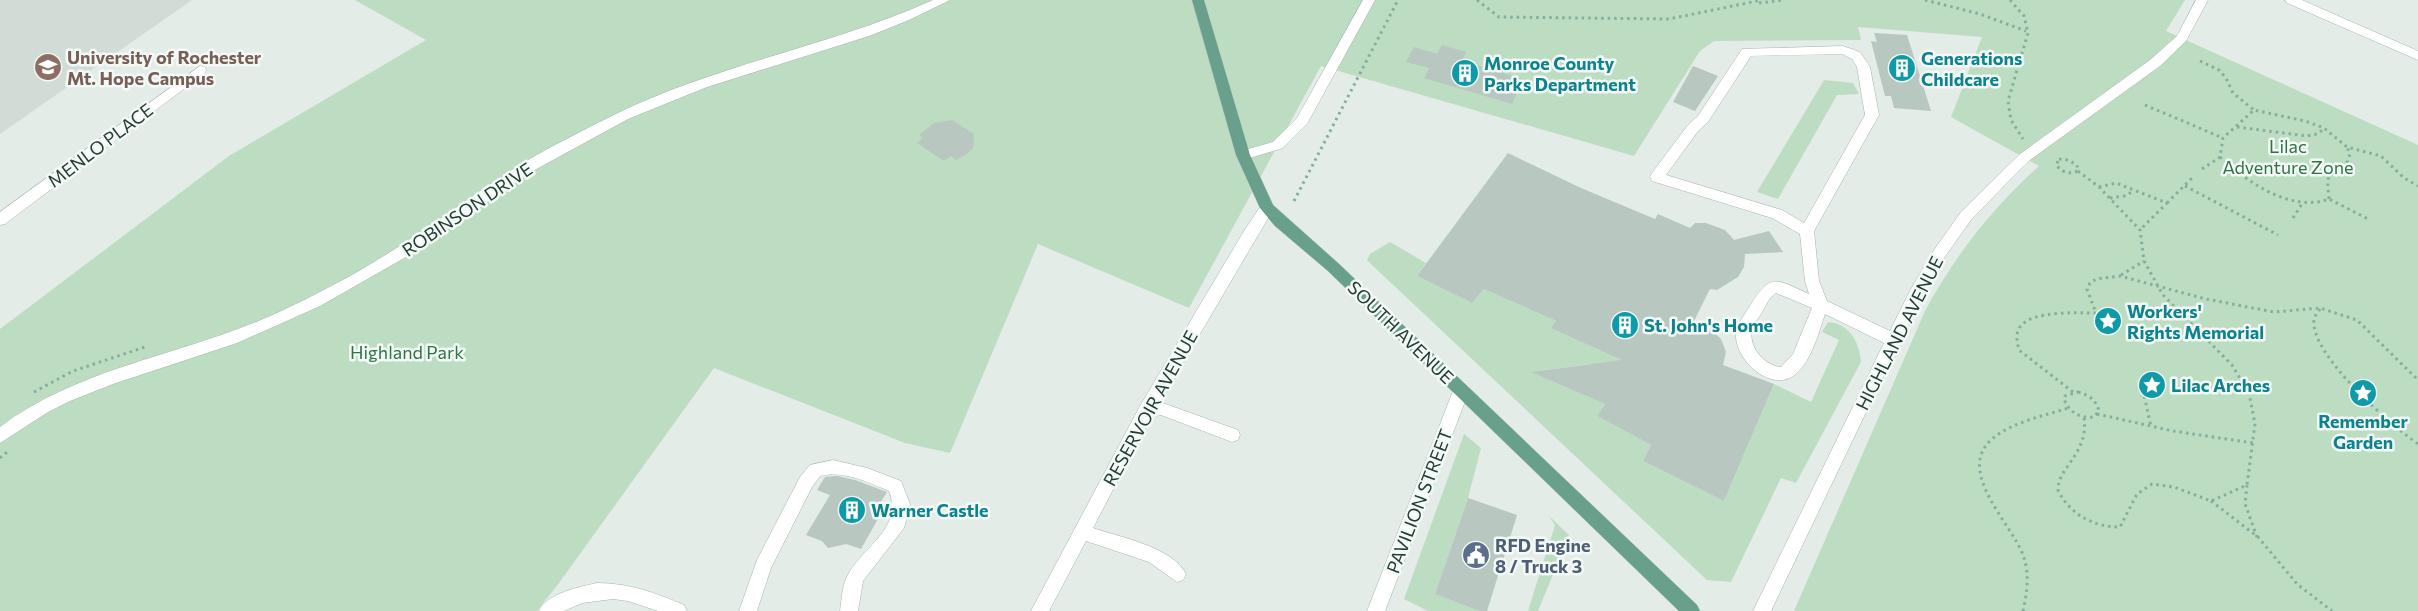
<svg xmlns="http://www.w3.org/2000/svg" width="2418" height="611" viewBox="0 0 2418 611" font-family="Commissioner,sans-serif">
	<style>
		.built { fill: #d1dcd6 }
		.green { fill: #bdddc2 }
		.building { fill: #b8c7c0 }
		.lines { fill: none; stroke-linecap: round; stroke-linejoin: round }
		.minor-casing { stroke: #a6b4ad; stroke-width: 1 }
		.major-casing { stroke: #c1c9c6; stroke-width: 1 }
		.path { stroke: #84af9d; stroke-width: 3; stroke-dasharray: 2.5 4; stroke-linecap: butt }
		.minor { fill: #fff; fill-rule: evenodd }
		.major { fill: #69a08c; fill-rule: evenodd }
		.labels { text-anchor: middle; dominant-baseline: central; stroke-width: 5; stroke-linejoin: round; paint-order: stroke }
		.education-label { font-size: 18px; font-weight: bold; fill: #785e54; stroke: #f3f9f6; text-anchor: start }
		.culture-label { font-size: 18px; font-weight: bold; fill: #0d838f; stroke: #f3f9f6; text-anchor: start }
		.street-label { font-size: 18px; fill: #233d33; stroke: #f3f9f6 }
		.park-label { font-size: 18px; fill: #2f7342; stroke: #f3f9f6 }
		.service-label { font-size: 18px; font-weight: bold; fill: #4e5e75; stroke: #f3f9f6; text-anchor: start }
	</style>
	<rect width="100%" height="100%" fill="#e3ece7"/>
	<!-- built -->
	<path class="built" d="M0,0H192L0,134Z"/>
	<!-- green -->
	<g class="green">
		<path d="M355,0H2185L2166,31L2418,145V611H1794L1925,311C1955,255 1992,209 2039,166L1951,117L1982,37L1858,27L1861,40L1714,41L1700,51L1634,156L1321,66L1189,308L1038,244L950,453L905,443L714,368L559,583L537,611H0V329L229,156L426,40Z"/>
		<path d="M1824,80L1853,83L1859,94L1837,95L1778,199L1757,192Z"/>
		<path d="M1390,242L1426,263L1417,276L1472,303L1484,289L1556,321L1552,327L1628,362L1621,377L1590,364L1532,372L1605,404L1597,416L1651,445L1643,461L1724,501L1774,384L1811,402L1839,340L1822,332L1828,322C1849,323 1860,343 1861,362L1796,483L1781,478L1731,582L1707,580L1372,265L1367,260L1370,254Z"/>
		<path d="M1464,434L1481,448L1468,498L1435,594L1479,611H1428L1404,599Z"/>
		<path d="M1549,516L1569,535L1538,611H1528L1555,525Z"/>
	</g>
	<!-- building -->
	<g class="building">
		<path d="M1874,33L1907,35L1931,111L1894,108L1891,96H1885L1871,41L1877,42Z"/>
		<path d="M1442,45L1466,52L1462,61L1523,79L1512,104L1424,78L1429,68L1406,62L1414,47L1437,54Z"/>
		<path d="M1693,66L1718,76L1695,111L1673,102Z"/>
		<path d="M952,120L974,134L973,148L967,154L956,160L951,156L944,161L917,143L923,138L919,135L934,123Z"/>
		<path d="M1508,153L1581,188L1655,219L1658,214L1690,228L1695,223H1706L1725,230L1734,240L1769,231L1783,252L1745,254L1744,267L1738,277L1717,290L1710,289L1692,325L1715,333L1721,339L1726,352L1723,365L1774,384L1724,501L1643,461L1651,445L1597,416L1605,404L1531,372L1622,360L1551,328L1556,321L1484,289L1472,303L1417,276Z"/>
		<path d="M837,476L855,480L887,492L877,508L883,510L861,549L846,544L828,548L822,541L806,535L830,495L817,490L825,477Z"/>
		<path d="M1468,498L1517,515L1487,611H1479L1435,594Z"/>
	</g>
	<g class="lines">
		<!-- minor casing -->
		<g class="minor-casing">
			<g id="minor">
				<path d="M933,0H950L909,20L869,36L707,87L628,119L531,172L406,257L320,306L237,343L113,384L70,401L48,412L0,443V427C81,366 186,355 277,313C318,294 358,273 395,249C438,222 478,191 520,165C551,146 584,130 616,114C718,64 831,46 933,0Z"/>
				<path d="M1363,0H1375L1307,124L1283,148L1243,160L1238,158L1236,155L1238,152L1273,142L1297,118Z"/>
				<path d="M2196,0H2208L2186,41L2160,66L2030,160L2002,188L1971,220L1944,258L1922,295L1771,611H1753L1884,343L1825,314C1819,332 1812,359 1797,373C1773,395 1734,361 1736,333C1737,324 1745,314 1750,306C1771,272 1776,279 1809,294L1805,281L1800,234L1772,218L1652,181L1650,177L1652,173L1688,125L1698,116L1742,49L1843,46L1860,52L1870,67L1879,115L1814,231L1819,281L1827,301L1890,331L1911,289L1934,250L1961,212L2020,154L2150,60L2177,36ZM1842,54L1852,59L1857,67L1865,115L1804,223L1782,210L1666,175L1698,131L1708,122L1751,56ZM1776,293L1812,308L1793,354L1781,367C1765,366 1748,347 1752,330C1754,323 1760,316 1764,309C1767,303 1769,298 1776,293Z"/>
				<path d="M2285,0H2302L2418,51V60L2287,3Z"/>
				<path d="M200,66L205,67L206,70L205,73L5,224L0,225V212Z"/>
				<path d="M1267,203L1274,208L1160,402L1238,430L1240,435L1238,440L1232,442L1161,415L1151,417L1093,528C1119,537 1173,547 1186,574L1183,580L1177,582L1149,562L1086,541L1049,611H1031L1140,406L1244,231L1262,204Z"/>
				<path d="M1461,384L1467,386L1469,391L1385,611H1367L1453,391L1455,386Z"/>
				<path d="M833,460L867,468L901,481L910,504L904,528L863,581L858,611H840C842,599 842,583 849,573C865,545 903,528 889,491C869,482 842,470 820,476L812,487L771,568L757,611H739L757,560L800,477L810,465Z"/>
				<path d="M597,583C629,583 656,593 684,605L687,611H658L628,601L613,599L582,603L564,611H539C547,593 580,587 597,583Z"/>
			</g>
		</g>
		<!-- major casing -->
		<g class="major-casing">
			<path id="major" d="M1192,0H1204L1250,155L1273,205L1338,263L1697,605L1700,611H1679L1328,271L1275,226L1260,208L1236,155Z"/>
		</g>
		<!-- path -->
		<g class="path">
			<path d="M1477,0L1499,17L1669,19L1762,0"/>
			<path d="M1925,0L1980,14L2026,31"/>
			<path d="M2010,0L2024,16L2028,33L2008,101L2011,120L2023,139"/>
			<path d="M1759,3L1784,0"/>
			<path d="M2200,61L2219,70L2226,78L2233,93L2254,110"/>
			<path d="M2145,105L2223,138"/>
			<path d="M2237,127L2307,136L2317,134L2324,129"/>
			<path d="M2220,157C2247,182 2291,213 2329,199L2370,220"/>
			<path d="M2059,159L2068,160L2077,165L2078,171C2069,175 2062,172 2056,165Z"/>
			<path d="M2202,169L2220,157L2223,138L2254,110L2305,121L2324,128L2347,147L2381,156L2404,178L2418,186"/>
			<path d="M2078,171L2099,187L2140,230L2144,261L2163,295L2232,365L2249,393L2255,424L2247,485L2211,501L2174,487L2152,484L2137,494L2120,527C2094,527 2070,515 2058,490C2057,468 2089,454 2084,418"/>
			<path d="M2185,186L2278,235"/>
			<path d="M2099,187L2116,183L2167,203L2140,230"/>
			<path d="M2110,198L2124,196L2134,191"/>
			<path d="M2329,199C2327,175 2325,175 2347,163L2350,154L2347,147"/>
			<path d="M1294,201L1398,0"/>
			<path d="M2167,203L2192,178"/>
			<path d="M2293,218L2303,202"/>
			<path d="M2121,275L2144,261"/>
			<path d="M2320,309C2318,312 2315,315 2314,319C2309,354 2391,425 2418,444"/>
			<path d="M2143,390L2151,427"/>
			<path d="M34,392L73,371L145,347"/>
			<path d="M2073,392L2019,350C2017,342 2015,334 2020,327C2032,310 2077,313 2096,313L2087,289L2090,283L2096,279L2120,276L2206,299L2274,312L2320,308L2357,320L2418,380"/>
			<path d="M2078,392C2089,395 2096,400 2099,411L2094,417C2080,419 2069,412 2064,399L2065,396Z"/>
			<path d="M2097,414L2173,431L2253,443"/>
			<path d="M0,458L7,452"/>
			<path d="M2247,485L2245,504L2257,537"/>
			<path d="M2211,501L2258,537L2297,584L2332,611"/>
			<path d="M2023,611C2027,593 2030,573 2023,555C2011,523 1956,472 1991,440C2011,422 2044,416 2068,408"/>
		</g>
		<!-- minor -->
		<use href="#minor" class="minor"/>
		<!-- major -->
		<use href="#major" class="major"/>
	</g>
	<!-- icons -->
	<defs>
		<g id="university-disc" transform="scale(1.4375)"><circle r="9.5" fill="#8d6e63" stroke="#f3f9f6"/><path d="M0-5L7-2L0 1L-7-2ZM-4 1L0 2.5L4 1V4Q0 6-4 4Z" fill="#fff"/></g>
		<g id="building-disc" transform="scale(1.4375)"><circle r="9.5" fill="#0f9aa8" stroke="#f3f9f6"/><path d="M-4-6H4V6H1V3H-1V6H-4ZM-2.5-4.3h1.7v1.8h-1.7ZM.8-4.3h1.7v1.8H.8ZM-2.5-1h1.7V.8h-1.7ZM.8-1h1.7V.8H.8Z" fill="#fff"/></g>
		<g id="sight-disc" transform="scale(1.4375)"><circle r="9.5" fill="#0f9aa8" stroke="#f3f9f6"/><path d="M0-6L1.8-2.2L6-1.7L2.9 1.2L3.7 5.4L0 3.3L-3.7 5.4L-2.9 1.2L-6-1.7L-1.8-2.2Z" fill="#fff"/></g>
		<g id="civic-disc" transform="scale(1.4375)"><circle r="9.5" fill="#5c6f8a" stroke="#f3f9f6"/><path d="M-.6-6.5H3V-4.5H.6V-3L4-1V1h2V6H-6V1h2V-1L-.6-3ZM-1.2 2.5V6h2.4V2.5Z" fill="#fff"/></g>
	</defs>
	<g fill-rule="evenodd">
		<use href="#university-disc" x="48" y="67"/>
		<use href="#building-disc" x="1902" y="68"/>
		<use href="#building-disc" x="1465" y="73"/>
		<use href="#sight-disc" x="2108" y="321"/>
		<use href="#building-disc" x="1625" y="325"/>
		<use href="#sight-disc" x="2152" y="385"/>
		<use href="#sight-disc" x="2363" y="393"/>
		<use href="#building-disc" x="852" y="510"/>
		<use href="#civic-disc" x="1476" y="555"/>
	</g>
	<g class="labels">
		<!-- education labels -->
		<g class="education-label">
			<text x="67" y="57">University of Rochester<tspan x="67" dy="21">Mt. Hope Campus</tspan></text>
		</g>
		<!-- culture labels -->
		<g class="culture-label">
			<text x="1921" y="58">Generations<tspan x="1921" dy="21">Childcare</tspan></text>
			<text x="1484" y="63">Monroe County<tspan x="1484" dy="21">Parks Department</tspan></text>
			<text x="2127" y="311">Workers'<tspan x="2127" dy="21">Rights Memorial</tspan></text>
			<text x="1644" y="325">St. John's Home</text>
			<text x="2171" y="385">Lilac Arches</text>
			<text x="2363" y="421" text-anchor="middle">Remember<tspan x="2363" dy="21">Garden</tspan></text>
			<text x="871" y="510">Warner Castle</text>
		</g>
		<!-- street labels -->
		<g class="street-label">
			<text transform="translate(100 145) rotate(-37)">MENLO PLACE</text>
			<text transform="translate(467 209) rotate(-34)">ROBINSON DRIVE</text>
			<text transform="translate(1401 332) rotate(44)">SOUTH AVENUE</text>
			<text transform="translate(1899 333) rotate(-63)">HIGHLAND AVENUE</text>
			<text transform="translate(1150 408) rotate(-61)">RESERVOIR AVENUE</text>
			<text transform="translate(1419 501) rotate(-69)">PAVILION STREET</text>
		</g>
		<!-- park labels -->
		<g class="park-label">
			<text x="2288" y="146">Lilac<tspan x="2288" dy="21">Adventure Zone</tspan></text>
			<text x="407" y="352">Highland Park</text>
		</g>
		<!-- service labels -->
		<g class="service-label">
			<text x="1495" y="545">RFD Engine<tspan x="1495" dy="21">8 / Truck 3</tspan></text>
		</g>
	</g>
</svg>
